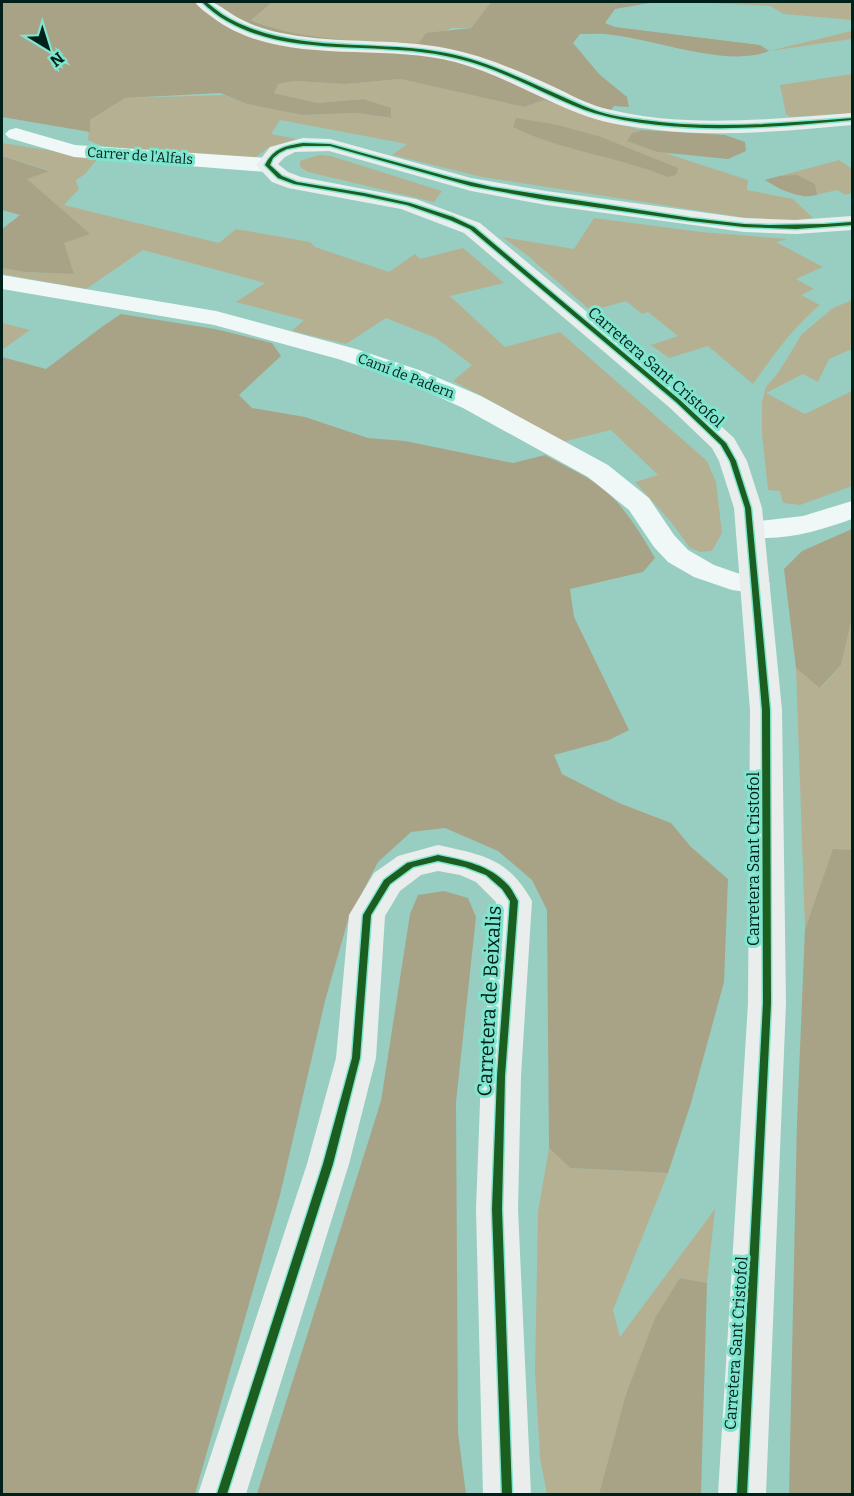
<svg xmlns="http://www.w3.org/2000/svg" width="854" height="1496" viewBox="0 0 854 1496" font-family="Bitter,serif">
	<style>
		.green { fill: #b6b093 }
		.forest { fill: #a8a386 }
		.lines { fill: none; stroke-linecap: round; stroke-linejoin: round }
		.minor { fill: #eff8f6; fill-rule: evenodd }
		.major { fill: #e9eeed; fill-rule: evenodd }
		.cycleway-casing { stroke: #80e5ce; stroke-width: 3 }
		.cycleway { fill: #1b5e20; fill-rule: evenodd }
		.labels { text-anchor: middle; dominant-baseline: central; stroke-width: 6; stroke-linejoin: round; paint-order: stroke }
		.far-street-label { font-size: 14px; fill: #00201a; stroke: #80e5ce }
		.street-label { font-size: 16px; fill: #00201a; stroke: #80e5ce }
		.near-street-label { font-size: 20px; fill: #00201a; stroke: #80e5ce }
	</style>
	<rect width="100%" height="100%" fill="#97cec1"/>
	<!-- green -->
	<g class="green">
		<path d="M272,2H491L471,28H452L419,44L317,38L274,29L250,19Z"/>
		<path d="M687,2H852V20L784,14L770,6Z"/>
		<path d="M852,31V39L769,51L843,33Z"/>
		<path d="M852,74V113L790,117L786,114L780,85Z"/>
		<path d="M400,79L524,107L543,100L560,104L585,116L642,130L632,133L628,141L748,180L747,190L793,199L813,218L782,221L740,217L482,177L392,155L407,144L280,120L271,134L296,139L268,148L256,157L240,158L102,146L88,140L90,120L125,98L224,95L247,104L302,115L357,113L390,118L363,99L317,103L273,93L278,84L295,81L346,84Z"/>
		<path d="M2,143L98,158L85,174L76,180L79,189L64,205L219,243L236,229L310,242L315,247L389,272L415,254L420,259L463,248L504,283L450,296L505,347L560,332L707,461L716,482L722,533L712,551L700,552L690,548L671,522L635,482L658,475L611,430L562,442L502,407L453,381L472,365L436,338L386,318L346,344L292,331L304,320L236,302L265,283L143,250L86,289L2,274V268L24,272L74,274L63,243L89,234L27,179L48,170L2,156Z"/>
		<path d="M319,155L331,156L442,191L434,202L308,172L300,167V161Z"/>
		<path d="M839,160L852,169V193L845,195L838,190L805,197L780,189L765,180Z"/>
		<path d="M594,218L701,232L788,239L776,242L823,267L796,279L814,289L801,295L820,305C793,327 773,356 753,384L708,346L669,358L651,345L678,336L648,312L642,314L626,301L591,311L527,255L502,237L574,249Z"/>
		<path d="M852,300V349L829,359L818,382L803,374L766,393L805,414L852,391V486L800,505L783,503L780,491L768,490L762,434V402L766,387L778,373L802,334L833,308Z"/>
		<path d="M2,323L30,330L2,350Z"/>
		<path d="M852,618V850H833L805,929L796,668L821,688L841,665Z"/>
		<path d="M549,1148L570,1168L668,1173L613,1310L620,1337L715,1209L707,1283L680,1278L625,1397L599,1494H547L540,1458L535,1371L538,1212Z"/>
	</g>
	<!-- forest -->
	<g class="forest">
		<path d="M2,2H272L251,20C304,42 362,40 419,43L426,33L471,28L491,2H655L615,9L605,23L615,27L760,45L769,51C729,68 657,40 613,35C602,33 591,34 580,34L573,43L600,75L627,97L629,107L614,106L603,121L544,100L524,107L400,79L346,84L295,81L278,84L274,93L317,103L363,99L391,108V118L357,113L302,115L247,104L220,93L125,98L90,120V132L2,117Z"/>
		<path d="M516,118L558,125L601,137L678,168L676,175L668,177C617,156 561,151 513,127Z"/>
		<path d="M642,130L725,135L745,142L746,151L728,159L658,152L627,141L632,133Z"/>
		<path d="M2,156L49,171L27,179L90,234L64,243L74,274L24,272L2,268V229L20,215L2,210Z"/>
		<path d="M797,175L815,184L817,195C798,199 781,190 765,180L780,176Z"/>
		<path d="M121,314L215,329L272,343L281,356L239,395L252,408L305,417L368,438L405,441L513,463L545,455C566,467 591,477 609,494C628,512 642,536 655,558L643,572L570,589L574,617L629,730L609,740L554,755L562,774L619,803L671,823L691,847L728,879L724,982L691,1103L668,1173L570,1168L549,1148L547,910L532,880L498,851L445,828L411,832L378,862L348,920L325,1001L280,1195L195,1494H2V357L46,369L103,326Z"/>
		<path d="M852,529V618L841,665L820,688L796,668L784,569L802,551Z"/>
		<path d="M833,849L852,850V1494H789L797,1121L805,929Z"/>
		<path d="M444,891L468,898L476,917L456,1102L458,1433L466,1494H257L381,1101L410,914L418,895Z"/>
		<path d="M680,1278L707,1283L701,1494H599L625,1397L655,1318Z"/>
	</g>
	<g class="lines">
		<!-- minor -->
		<g class="minor">
			<path d="M16,128L75,145L267,158L275,160L278,165L275,170L267,172L74,157L9,138L5,134L9,130Z"/>
			<path d="M2,275L216,311L356,349L422,371L481,396L608,465L649,498L674,535L688,550L714,565L737,573L766,578L770,584L766,590L755,593L732,590L694,577L668,562L654,547L629,510L588,477L463,408L404,381L338,359L214,325L2,289Z"/>
			<path d="M852,501V519C819,531 776,544 741,535L737,529L741,523L803,516Z"/>
		</g>
		<!-- major -->
		<g class="major">
			<path d="M195,2C217,0 218,6 235,16C250,25 269,31 287,34C339,44 393,38 445,48C483,55 518,71 552,86C569,94 585,103 603,108C683,129 770,119 852,113V125C788,131 721,137 657,130C634,127 608,124 586,116C541,100 501,74 455,62C378,42 279,68 212,17C206,12 199,8 195,2Z"/>
			<path d="M303,138L330,139L471,178L546,191L744,218L796,220L852,216V230L796,234L744,232L546,205L471,191L329,151L295,152L285,157L278,164L288,172L301,177L416,199L480,223L687,395L734,438L747,461L762,508L782,710L786,1003L766,1494H718L748,1003L750,710L734,508L719,461L712,448L669,407L464,233L401,209L288,188L272,182L256,165L270,147Z"/>
			<path d="M438,845C483,855 508,858 532,901L521,1076L518,1209L531,1494H483L476,1209L481,1076L496,902L476,882L460,875L438,871L421,875L400,891L385,916L376,1058L349,1164L246,1494H198L307,1164L336,1058L349,915L374,873L398,856Z"/>
		</g>
		<!-- cycleway casing -->
		<g class="cycleway-casing">
			<g id="cycleway">
				<path d="M202,2H206C214,8 223,16 232,20C298,54 375,39 446,53C483,60 518,77 552,92C566,98 580,105 594,110C610,116 627,118 643,120C712,130 783,123 852,118V120C769,128 676,136 594,113C580,109 566,102 552,96C518,80 483,63 446,56C376,41 291,58 227,21C218,16 209,9 202,2Z"/>
				<path d="M303,143L330,144L453,178L492,187L691,218L744,224L770,225L824,224L852,222V225L796,229L744,227L691,221L546,200L471,186L330,146H303L287,149L279,153L273,158L270,165L282,176L297,182L364,193L410,203L453,217L474,227L680,400L726,443L736,461L751,508L770,710L771,1003L747,1494H737L763,1003L762,710L745,508L730,461L721,445L676,402L470,229L450,220L407,205L364,196L294,184L278,178L265,165C274,148 285,146 303,143Z"/>
				<path d="M438,855C463,860 490,865 508,885C512,889 515,896 518,901L505,1076L502,1209L512,1494H502L492,1209L497,1076L510,901L502,889L486,875L465,867L438,861L413,867L390,884L371,915L360,1058L333,1164L227,1494H217L323,1164L352,1058L363,915L384,880L407,863Z"/>
			</g>
		</g>
		<!-- cycleway -->
		<use href="#cycleway" class="cycleway"/>
	</g>
	<g class="labels">
		<!-- far-street labels -->
		<g class="far-street-label">
			<text transform="translate(140 156) rotate(4)">Carrer de l'Alfals</text>
			<text transform="translate(406 376) rotate(21)">Camí de Padern</text>
		</g>
		<!-- street labels -->
		<g class="street-label">
			<text transform="translate(656 367) rotate(41)">Carretera Sant Cristofol</text>
			<text transform="translate(753 859) rotate(-90)">Carretera Sant Cristofol</text>
			<text transform="translate(736 1343) rotate(-86)">Carretera Sant Cristofol</text>
		</g>
		<!-- near-street labels -->
		<g class="near-street-label">
			<text transform="translate(489 1001) rotate(-87)">Carretera de Beixalis</text>
		</g>
	</g>
	<!-- border -->
	<rect width="854" height="1496" fill="none" stroke="#00201a" stroke-width="6"/>
	<!-- north arrow -->
	<g transform="translate(48 48) rotate(142)" stroke="#80e5ce" stroke-width="4.5" paint-order="stroke">
	<path d="M0-4.5L10 22L0 15L-10 22Z" fill="#00201a"/>
	<text y="-9" font-size="16" font-weight="bold" text-anchor="middle" fill="#00201a">N</text>
	</g>
</svg>
